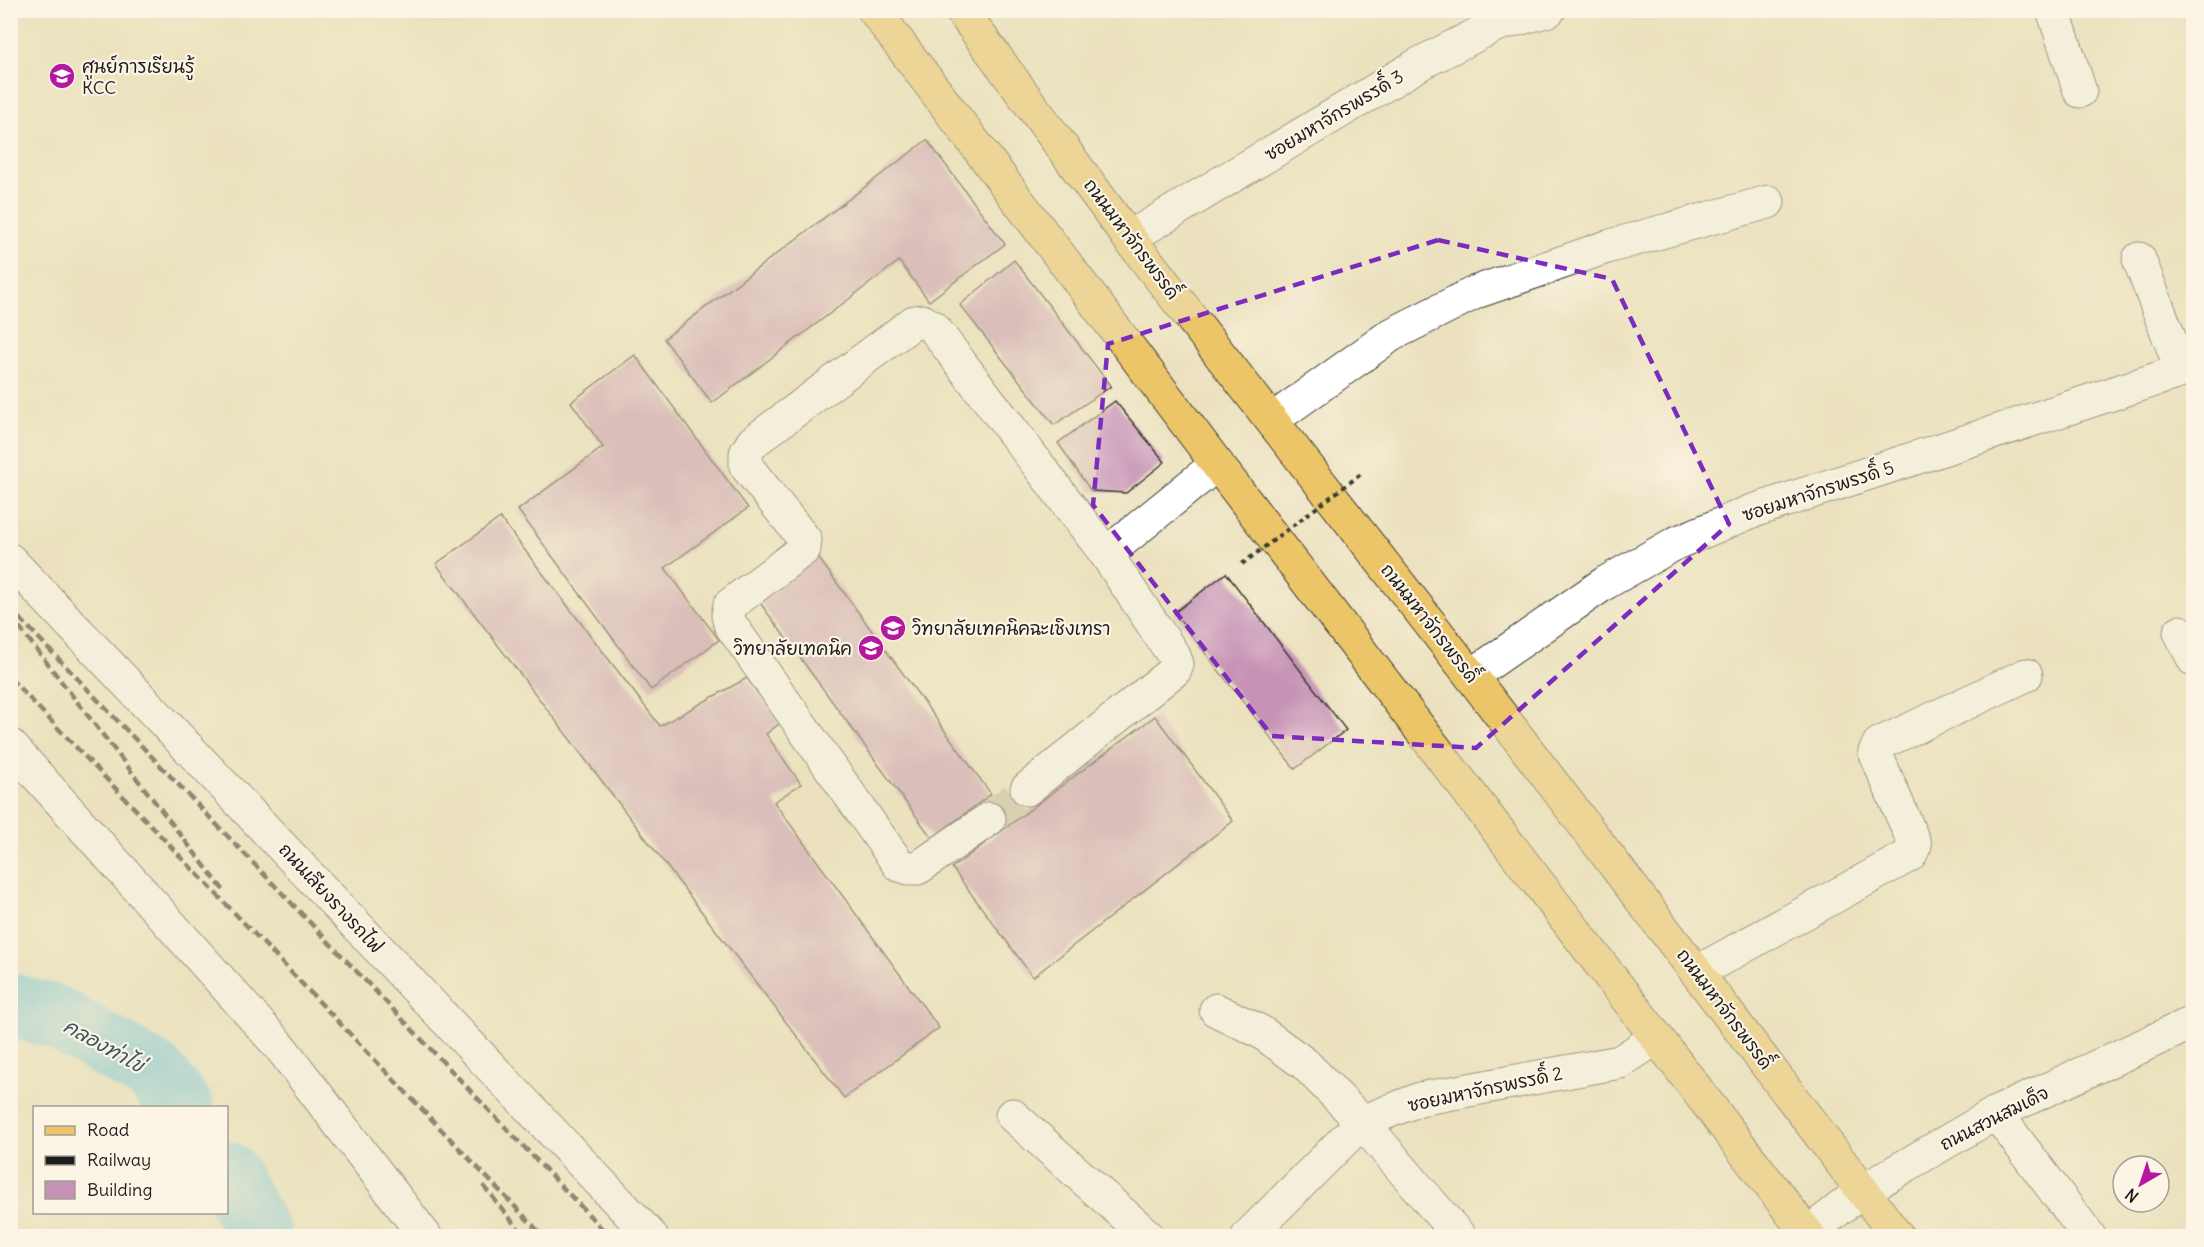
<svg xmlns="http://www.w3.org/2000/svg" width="2204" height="1247" viewBox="0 0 2204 1247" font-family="Delius,'Playpen Sans Thai',sans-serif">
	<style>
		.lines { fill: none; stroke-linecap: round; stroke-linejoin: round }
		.river { stroke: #65c3e3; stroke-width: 64 }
		.building { fill: #c692b5 }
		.minor-tunnel { stroke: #c2ba9e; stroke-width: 33; stroke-dasharray: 33 16; stroke-linecap: butt }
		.minor-casing { stroke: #3b3a34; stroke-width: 35 }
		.major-casing { stroke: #3b3a34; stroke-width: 35 }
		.minor { stroke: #fff; stroke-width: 33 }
		.major { stroke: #edc569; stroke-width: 33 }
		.rail { stroke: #1c1c1c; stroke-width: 4.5; stroke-dasharray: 9 4.5; stroke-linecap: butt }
		.path-bridge { stroke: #3b3a34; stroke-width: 4; stroke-dasharray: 4.5 4.5; stroke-linecap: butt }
		.marked { fill: none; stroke: #7b2cbf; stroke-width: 4.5; stroke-dasharray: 12 8; stroke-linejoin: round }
		.labels { text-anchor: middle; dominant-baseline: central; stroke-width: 4.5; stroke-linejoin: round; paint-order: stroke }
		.poi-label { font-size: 18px; fill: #1c1c1c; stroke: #fcf5e5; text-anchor: start }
		.street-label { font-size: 18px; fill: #1c1c1c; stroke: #fcf5e5 }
		.water-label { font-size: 20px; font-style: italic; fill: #365662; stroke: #fcf5e5 }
	</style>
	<rect width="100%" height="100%" fill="#fcf5e5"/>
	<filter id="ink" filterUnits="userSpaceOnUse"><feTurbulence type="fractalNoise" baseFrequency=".0167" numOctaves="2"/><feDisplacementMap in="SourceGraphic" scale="12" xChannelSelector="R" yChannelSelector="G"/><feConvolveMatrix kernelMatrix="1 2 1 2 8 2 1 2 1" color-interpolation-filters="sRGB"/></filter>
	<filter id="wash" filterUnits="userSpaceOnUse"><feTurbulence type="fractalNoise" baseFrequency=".008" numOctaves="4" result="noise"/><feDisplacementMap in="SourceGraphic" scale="24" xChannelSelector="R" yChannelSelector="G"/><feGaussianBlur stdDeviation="1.35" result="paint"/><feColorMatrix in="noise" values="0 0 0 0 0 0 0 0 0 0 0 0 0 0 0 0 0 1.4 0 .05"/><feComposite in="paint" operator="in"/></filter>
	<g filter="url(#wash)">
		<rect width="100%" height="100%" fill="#ebe1be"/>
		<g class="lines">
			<!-- river -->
			<g class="river">
				<path d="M10,1005L55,1017L154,1073L182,1108"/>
				<path d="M226,1173L260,1236"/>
			</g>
		</g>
		<g id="blocks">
			<!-- building -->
			<g class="building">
				<path d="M927,140L1005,244L929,301L899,261L712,403L664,339Z"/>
				<path d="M1014,260L1111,386L1054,425L960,305Z"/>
				<path d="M635,355L748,508L665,568L719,640L651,690L518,510L603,447L571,402Z"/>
				<path d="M1115,401L1165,462L1126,493L1091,491L1058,443Z"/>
				<path d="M500,518L660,726L747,678L780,723L766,734L801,784L774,802L939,1028L844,1098L436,564Z"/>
				<path d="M815,553L991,794L932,838L755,596Z"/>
				<path d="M1226,573L1346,730L1295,769L1174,613Z"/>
				<path d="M1155,716L1233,821L1033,977L952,868Z"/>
			</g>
		</g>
	</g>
	<g filter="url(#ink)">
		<use href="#blocks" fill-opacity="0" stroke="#3b3a34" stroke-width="1.5"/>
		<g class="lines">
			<!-- minor-tunnel -->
			<path class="minor-tunnel" d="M989,819L1027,789"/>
			<!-- minor casing -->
			<g class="minor-casing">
				<g id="minor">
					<path d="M2053,10L2080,91"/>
					<path d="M1129,238L1421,63L1496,25L1549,10"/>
					<path d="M2139,259L2182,371"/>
					<path d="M1272,420L1391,335L1476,292L1607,247L1768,202"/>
					<path d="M1106,554L1217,464"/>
					<path d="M10,560L651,1236"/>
					<path d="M2180,632L2194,660"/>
					<path d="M1471,676L1605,583L1676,543L1750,512L2194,367"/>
					<path d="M10,745L281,1048L425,1236"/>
					<path d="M989,819L918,868H909L899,865L730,624L728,615L730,605L804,549L805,540L746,466V453L753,442L914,322L922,321L933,327L1106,554L1174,656L1177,664L1175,670L1027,789"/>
					<path d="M1697,972L1910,855L1915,845L1875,752L1879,744L2026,675"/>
					<path d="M1216,1010L1261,1032L1305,1064L1362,1122L1459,1236"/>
					<path d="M1996,1113L2089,1236"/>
					<path d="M1012,1115L1148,1236"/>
					<path d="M1807,1234L1862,1191L1996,1113L2194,1022"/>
					<path d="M1248,1236L1362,1122L1420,1099L1620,1062L1656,1038"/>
				</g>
			</g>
			<!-- major casing -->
			<g class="major-casing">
				<g id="major">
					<path d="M874,10L1217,464L1809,1236"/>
					<path d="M961,10L1129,238L1471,676L1897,1236"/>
				</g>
			</g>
			<!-- minor -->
			<use href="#minor" class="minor"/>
			<!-- major -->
			<use href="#major" class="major"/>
			<!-- rail -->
			<g class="rail">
				<path d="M10,608L609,1236"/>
				<path d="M19,627L225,892"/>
				<path d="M10,678L543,1236"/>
				<path d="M483,1185L524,1236"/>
			</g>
			<!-- path-bridge -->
			<path class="path-bridge" d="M1242,564L1361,474"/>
		</g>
	</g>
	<!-- marked area -->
	<path d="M0 0H2204V1247H0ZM1438,240L1612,279L1729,524L1476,748L1272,736L1093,505L1108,344Z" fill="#ebe1be" fill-opacity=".55" fill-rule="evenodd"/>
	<path class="marked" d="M1438,240L1612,279L1729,524L1476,748L1272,736L1093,505L1108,344Z"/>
	<!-- icons -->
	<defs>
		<g id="university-disc" transform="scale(1.35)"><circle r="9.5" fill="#b5179e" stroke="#fcf5e5"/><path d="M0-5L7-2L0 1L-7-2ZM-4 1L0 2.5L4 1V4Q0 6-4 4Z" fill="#fff"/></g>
		<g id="school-disc" transform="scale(1.35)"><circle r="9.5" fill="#b5179e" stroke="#fcf5e5"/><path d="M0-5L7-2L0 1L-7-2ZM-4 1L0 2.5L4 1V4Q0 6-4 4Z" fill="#fff"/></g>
	</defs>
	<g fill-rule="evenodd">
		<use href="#university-disc" x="62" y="76"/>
		<use href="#university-disc" x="893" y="628"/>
		<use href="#school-disc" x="871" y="648"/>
	</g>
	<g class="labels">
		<!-- poi labels -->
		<g class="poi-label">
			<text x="82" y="66">ศูนย์การเรียนรู้<tspan x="82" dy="21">KCC</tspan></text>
			<text x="912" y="628">วิทยาลัยเทคนิคฉะเชิงเทรา</text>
			<text x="852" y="648" text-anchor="end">วิทยาลัยเทคนิค</text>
		</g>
		<!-- street labels -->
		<g class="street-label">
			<text transform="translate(1334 115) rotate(-31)">ซอยมหาจักรพรรดิ์ 3</text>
			<text transform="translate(1132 239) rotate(53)">ถนนมหาจักรพรรดิ์</text>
			<text transform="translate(1818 491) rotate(-18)">ซอยมหาจักรพรรดิ์ 5</text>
			<text transform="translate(1430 623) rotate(52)">ถนนมหาจักรพรรดิ์</text>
			<text transform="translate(331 898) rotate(47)">ถนนเลียงรางรถไฟ</text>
			<text transform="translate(1725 1009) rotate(53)">ถนนมหาจักรพรรดิ์</text>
			<text transform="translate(1485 1089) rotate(-12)">ซอยมหาจักรพรรดิ์ 2</text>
			<text transform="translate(1994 1118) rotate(-27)">ถนนสวนสมเด็จ</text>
		</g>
		<!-- water labels -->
		<g class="water-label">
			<text transform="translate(104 1045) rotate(29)">คลองท่าไข่</text>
		</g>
	</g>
	<!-- margin -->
	<rect width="2204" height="1247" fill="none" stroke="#fcf5e5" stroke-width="36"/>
	<!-- legend -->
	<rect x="33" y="1106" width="195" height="108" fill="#fcf5e5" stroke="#a29e95" stroke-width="1.5"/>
	<rect x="45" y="1126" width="30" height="9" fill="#edc569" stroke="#a29e95" stroke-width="1.5"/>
	<text x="87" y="1136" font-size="18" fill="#1c1c1c">Road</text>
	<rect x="45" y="1156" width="30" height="9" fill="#1c1c1c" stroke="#a29e95" stroke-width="1.5"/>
	<text x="87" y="1166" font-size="18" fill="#1c1c1c">Railway</text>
	<rect x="45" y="1181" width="30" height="18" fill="#c692b5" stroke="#a29e95" stroke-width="1.5"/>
	<text x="87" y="1196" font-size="18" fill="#1c1c1c">Building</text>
	<!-- north arrow -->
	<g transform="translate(2141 1184) rotate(219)"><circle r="28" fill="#fcf5e5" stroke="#a29e95" stroke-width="1.5"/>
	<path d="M0-4.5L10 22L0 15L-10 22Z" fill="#b5179e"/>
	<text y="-9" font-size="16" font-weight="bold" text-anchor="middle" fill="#1c1c1c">N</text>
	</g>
</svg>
